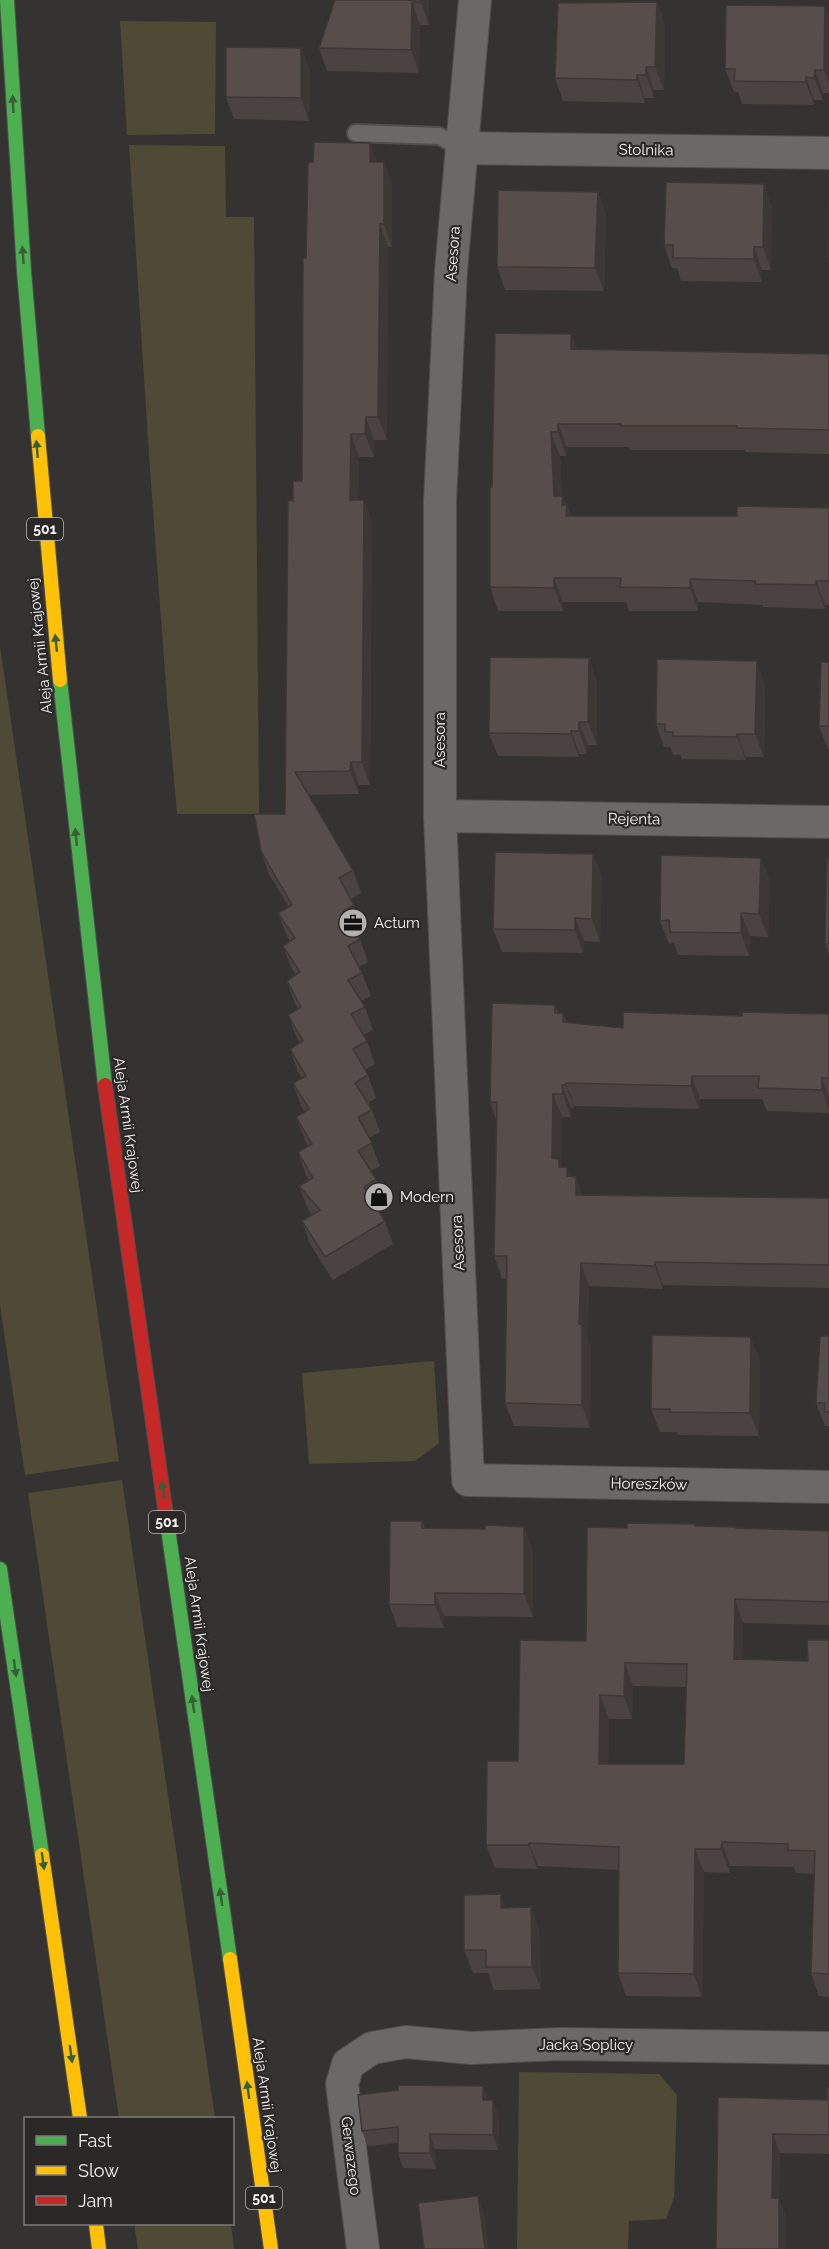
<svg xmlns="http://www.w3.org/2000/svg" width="829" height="2249" viewBox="0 0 829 2249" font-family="Raleway,sans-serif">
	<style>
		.green { fill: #4f4a35 }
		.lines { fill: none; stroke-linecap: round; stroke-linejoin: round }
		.lane-casing { stroke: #504f4e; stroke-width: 20 }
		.street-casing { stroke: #504f4e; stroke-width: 34 }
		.fast-casing { stroke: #504f4e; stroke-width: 16 }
		.slow-casing { stroke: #504f4e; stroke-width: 16 }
		.jam-casing { stroke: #504f4e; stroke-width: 16 }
		.lane { stroke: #6a6968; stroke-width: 16 }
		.street { stroke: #6a6968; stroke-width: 32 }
		.fast { stroke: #4caf50; stroke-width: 14 }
		.slow { stroke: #ffc107; stroke-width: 14 }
		.jam { stroke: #c62828; stroke-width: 14 }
		.wall { fill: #4b4341; fill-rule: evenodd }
		.shaded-wall { fill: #3d3735 }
		.building { fill: #574e4c; stroke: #3d3735; stroke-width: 1.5; fill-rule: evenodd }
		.oneway { fill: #385f37 }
		.labels { text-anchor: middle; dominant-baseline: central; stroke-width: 4.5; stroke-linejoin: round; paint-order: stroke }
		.shield { fill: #2b2927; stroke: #b9b8b6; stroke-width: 1.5 }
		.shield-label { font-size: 14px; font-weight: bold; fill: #f6f5f4 }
		.street-label { font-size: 15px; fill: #f6f5f4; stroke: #2b2927 }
		.poi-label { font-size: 15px; fill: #f6f5f4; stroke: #2b2927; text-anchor: start }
	</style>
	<rect width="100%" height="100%" fill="#343332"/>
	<!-- green -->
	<g class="green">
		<path d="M120,21L216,22L215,134L127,135Z"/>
		<path d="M129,145L225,146L226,217H254L259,814H177L167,700L149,455Z"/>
		<path d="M0,646L119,1461L25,1475L0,1305Z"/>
		<path d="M434,1361L439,1443L415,1461L309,1464L302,1373Z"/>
		<path d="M122,1480L215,2118H119L28,1493Z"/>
		<path d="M519,2072L659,2074L677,2095L674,2197L666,2219L629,2221L628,2249H517Z"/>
		<path d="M134,2224H231L234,2249H138Z"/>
	</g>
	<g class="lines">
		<!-- lane casing -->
		<g class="lane-casing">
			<path id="lane" d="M356,133L439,136L462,148"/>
		</g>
		<!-- street casing -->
		<g class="street-casing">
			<g id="street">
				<path d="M475,0L451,271L440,501V816L468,1480L829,1487"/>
				<path d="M462,148L829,153"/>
				<path d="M440,816L829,822"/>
				<path d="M363,2249L342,2084L348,2064L372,2048L406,2042L471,2048L561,2044L829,2048"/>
			</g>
		</g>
		<!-- fast casing -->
		<g class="fast-casing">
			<g id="fast">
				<path d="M7,0L24,271L38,436"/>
				<path d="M60,680L105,1085"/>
				<path d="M165,1508L230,1959"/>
				<path d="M0,1569L42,1855"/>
			</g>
		</g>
		<!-- slow casing -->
		<g class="slow-casing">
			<g id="slow">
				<path d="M38,436L60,680"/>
				<path d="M42,1855L80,2118"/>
				<path d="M230,1959L271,2249"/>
				<path d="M96,2224L99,2249"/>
			</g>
		</g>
		<!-- jam casing -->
		<g class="jam-casing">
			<path id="jam" d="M105,1085L165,1508"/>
		</g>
		<!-- lane -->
		<use href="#lane" class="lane"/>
		<!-- street -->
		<use href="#street" class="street"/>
		<!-- fast -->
		<use href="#fast" class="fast"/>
		<!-- slow -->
		<use href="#slow" class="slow"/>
		<!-- jam -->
		<use href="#jam" class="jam"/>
	</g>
	<!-- wall -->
	<g class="wall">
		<path d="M335,0H429V25H420L419,73L327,71L319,48Z"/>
		<path d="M657,2L665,25L664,90H654V98H645V103L563,101L555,78Z"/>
		<path d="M825,6L829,17V93H823V100H814V105L742,104L738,92H734L725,69Z"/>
		<path d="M301,48L310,71L309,121L234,119L226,97Z"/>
		<path d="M377,162H384L392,185V247H388L387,440H374V457H359L358,500H364L372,523L370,785H359V794L308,795L353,870L361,893L351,899L363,928L356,932L360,939L368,962L359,967L362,973L371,996L361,1001L365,1007L373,1030L363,1035L367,1041L375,1064L365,1070L368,1075L376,1098L368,1103L372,1110L380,1132L369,1138L380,1166L371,1171L376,1179L385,1202L376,1207L385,1221L393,1244L333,1280L310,1244L302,1221L312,1215L308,1209L299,1186L309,1180L306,1175L298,1152L308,1146L305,1140L296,1117L305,1112L301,1106L293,1083L302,1078L298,1072L290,1049L300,1043L297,1038L288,1015L298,1009L295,1004L287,981L296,975L292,969L283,946L290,941L287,936L278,913L289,907L269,874L261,851L285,814L293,501L302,481L306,258Z"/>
		<path d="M598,192L606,215L604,291L505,290L497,267Z"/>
		<path d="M772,207L771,270H762V282L681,281L677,268H672L664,245Z"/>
		<path d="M571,334L577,349L829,354V454L746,452L745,450H630L628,447H567L566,456H560L562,496H563L571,516H737L829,508V605H825V609L763,607V605L698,602V611H629L626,602H563V611H498L490,587L492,487Z"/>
		<path d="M829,662V749H828L819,726Z"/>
		<path d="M597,681V745H588L587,754H579V757L498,756L489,733Z"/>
		<path d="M765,684L764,757H746V760L682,759L680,755H673L670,747H664L656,724Z"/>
		<path d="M593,854L602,877L600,942L584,941L583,953L502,952L493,929Z"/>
		<path d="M829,858V955L825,944Z"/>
		<path d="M770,881L768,937L750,936L749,956L678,955L674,943L669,944L660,921Z"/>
		<path d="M555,1005L558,1013H563L566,1023L623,1028L742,1016L829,1014V1113L767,1111L762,1099H700L699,1109L574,1106V1108H571V1117H562L561,1165L571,1176L583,1195L829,1198V1288L663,1285V1289L589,1286L587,1338L591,1347L590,1428L514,1426L505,1403L507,1279H502L494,1256L496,1120L490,1102Z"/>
		<path d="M829,1336V1426H825L816,1403Z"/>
		<path d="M760,1360L759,1436L678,1435L677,1432H660L651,1409Z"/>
		<path d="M422,1521L425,1528L533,1550V1617L444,1616V1628L397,1627L389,1604Z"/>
		<path d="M695,1524L696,1526L736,1527V1528L829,1531V1625L743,1623L742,1659L808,1661L829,1640V1997L819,1996L811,1973L814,1874L796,1873L794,1867L730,1866V1873L704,1872L702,1997L626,1996L618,1973L619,1870L538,1866L537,1869L495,1868L486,1845L518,1761L586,1641L627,1528ZM633,1686L687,1687L684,1764H608L609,1719H632Z"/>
		<path d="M531,1907L539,1930L541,1989L494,1990L488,1973H473L464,1950L506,1908Z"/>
		<path d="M483,2086L488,2100L499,2115L498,2150L435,2149L436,2169L403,2168L398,2153V2143L368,2146L362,2131Z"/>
		<path d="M829,2087V2154L780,2153L779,2199L786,2217L718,2097L827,2100Z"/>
	</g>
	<!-- shaded-wall -->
	<g class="shaded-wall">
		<path d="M421,0H429V25L421,2Z"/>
		<path d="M412,2L420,25L419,73L411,50Z"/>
		<path d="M657,2L665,25L664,90L655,67Z"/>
		<path d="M825,6L829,17V84L824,70Z"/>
		<path d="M301,48L310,71L309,121L301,98Z"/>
		<path d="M646,67L654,90V98L646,75Z"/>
		<path d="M815,70L823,93V100L814,78Z"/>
		<path d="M637,75L645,98V103L637,80Z"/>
		<path d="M806,77L814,100V105L806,82Z"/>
		<path d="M370,143L379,166L370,162Z"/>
		<path d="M384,162L392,185V247L384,224Z"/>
		<path d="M764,184L772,207L771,270L763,247Z"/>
		<path d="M598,192L606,215L604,291L595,268Z"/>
		<path d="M380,224L388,247L387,440L378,417Z"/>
		<path d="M754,247L762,270V282L754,259Z"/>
		<path d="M571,334L580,358L571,349Z"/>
		<path d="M366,417L374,440V457L365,434Z"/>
		<path d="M558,424L567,447L566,456L558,432Z"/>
		<path d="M551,432L560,456L563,520L554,496Z"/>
		<path d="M351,434L359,457L358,523L350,500Z"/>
		<path d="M563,496L575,528V539L562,505Z"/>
		<path d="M364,500L372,523L370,785L362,762Z"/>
		<path d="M554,578L563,602V611L554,588Z"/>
		<path d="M690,579L698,602V611L690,588Z"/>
		<path d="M816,581L825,605V609L816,585Z"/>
		<path d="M589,658L597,681V745L588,722Z"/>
		<path d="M757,661L765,684L764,757L755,734Z"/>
		<path d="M579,722L588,745L587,754L579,731Z"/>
		<path d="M571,731L579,754V757L571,734Z"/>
		<path d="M737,734L746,757V760L737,737Z"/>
		<path d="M351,762L359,785V794L350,771Z"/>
		<path d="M593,854L602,877L600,942L592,919Z"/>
		<path d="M761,858L770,881L768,937L759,914Z"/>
		<path d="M354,905L363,928L351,935L343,912Z"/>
		<path d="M741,913L750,936L749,956L741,933Z"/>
		<path d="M575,918L584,941L583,953L575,930Z"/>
		<path d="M692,1076L700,1099L699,1109L691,1086Z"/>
		<path d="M822,1078L829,1097V1111L822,1090Z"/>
		<path d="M566,1083L574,1106V1108L566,1085Z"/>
		<path d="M562,1085L571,1108V1117L563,1094Z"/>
		<path d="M553,1094L562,1117L561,1165L567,1182L552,1158Z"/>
		<path d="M567,1167L575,1190L567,1176Z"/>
		<path d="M576,1177L585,1200L576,1195Z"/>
		<path d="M655,1262L663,1285V1289L655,1266Z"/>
		<path d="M581,1263L589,1286L587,1338L591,1347L590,1428L582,1405L579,1324Z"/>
		<path d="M751,1337L760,1360L759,1436L750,1413Z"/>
		<path d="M524,1527L533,1550V1617L524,1594Z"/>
		<path d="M435,1593L444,1616V1628L435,1605Z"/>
		<path d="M735,1599L743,1623L742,1682L734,1659Z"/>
		<path d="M625,1663L633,1686L632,1719L624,1696Z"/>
		<path d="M600,1695L609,1719L608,1788L599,1764Z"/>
		<path d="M722,1842L730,1866V1873L721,1849Z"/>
		<path d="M529,1843L538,1866L537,1869L529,1845Z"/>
		<path d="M695,1849L704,1872L702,1997L694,1974Z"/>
		<path d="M501,1894L509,1917L501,1908Z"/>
		<path d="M531,1907L539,1930L541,1989L532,1967Z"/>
		<path d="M483,2086L489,2102L483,2100Z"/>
		<path d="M493,2100L499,2115L498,2150L493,2135Z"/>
		<path d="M430,2134L435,2149L436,2169L430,2153Z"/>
		<path d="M773,2134L780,2153L779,2199L786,2217V2249H779L772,2198Z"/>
		<path d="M478,2196L484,2212L489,2249H485Z"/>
	</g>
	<!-- building -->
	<g class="building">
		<path d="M335,0H421V2H412L411,50L319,48Z"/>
		<path d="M657,2L655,67H646V75H637V80L555,78L558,3Z"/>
		<path d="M726,5L825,6L824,70H815L814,78L806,77V82L734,81L735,69H725Z"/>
		<path d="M226,47L301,48V98L226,97Z"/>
		<path d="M314,142L370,143V162H384V224H380L378,417H366L365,434H351L350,500H364L362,762H351L350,771L295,772L353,870L339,878L354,905L343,912L360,939L348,946L362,973L348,980L365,1007L351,1014L367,1041L353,1049L368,1075L355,1083L372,1110L358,1117L372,1143L358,1151L376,1179L364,1187L385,1221L325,1257L302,1221L320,1210L299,1186L313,1178L298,1152L312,1144L296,1117L309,1109L293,1083L306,1076L290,1049L303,1041L288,1015L301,1007L287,981L300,972L283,946L295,938L278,913L292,905L261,851L254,814H285L288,500L293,501V481H302L303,258H306L308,162H313Z"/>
		<path d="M666,182L764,184L763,247H754V259L673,258V245H664Z"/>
		<path d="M498,190L598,192L595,268L497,267Z"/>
		<path d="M829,199V262H828Z"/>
		<path d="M495,333L571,334V349L829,354V430L737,428V426H621V424H558V432H551L554,496H563L562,505H567L566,516H737V506L829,508V581H816V585L755,584V581L690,579V588L620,587L621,578H554V588L490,587V487H492Z"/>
		<path d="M490,657L589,658L588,722H579V731H571V734L489,733Z"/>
		<path d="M657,659L757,661L755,734H737V737L673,736V732H665V724H656Z"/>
		<path d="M821,662H829V726H819Z"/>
		<path d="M495,852L593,854L592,919L575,918V930L493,929Z"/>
		<path d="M661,855L761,858L759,914L741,913V933L670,932L669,920L660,921Z"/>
		<path d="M827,858H829V944H825Z"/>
		<path d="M492,1003L555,1005V1013H563V1022L623,1028V1012L742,1016V1012L829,1014V1078H822V1090L758,1088L759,1076H692L691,1086L566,1083V1085H562L563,1094H553L552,1158L559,1159V1167H567V1176L576,1177V1195L829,1198V1265L655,1262V1266L581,1263L579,1324H582V1405L505,1403L507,1256H494L497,1102H490Z"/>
		<path d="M652,1335L751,1337L750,1413L670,1412V1409H651Z"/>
		<path d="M820,1336H829V1412H825V1403H816Z"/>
		<path d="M390,1521H422V1528L485,1529V1525L524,1527V1594L435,1593V1605L389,1604Z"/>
		<path d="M627,1523L695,1524V1526L736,1527V1528L829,1531V1602L735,1599L734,1659L808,1661L807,1640H829V1974L811,1973L815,1851L788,1850V1844L722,1842L721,1849H695L694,1974L618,1973L619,1847L529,1843V1845H486L487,1761H518L520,1640L586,1641L587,1527L627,1528ZM625,1663L687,1664L684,1764H599L600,1695L624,1696Z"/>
		<path d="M501,1894V1908L531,1907L532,1967H486V1950H464V1895Z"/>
		<path d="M398,2085L483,2086V2100H493V2135L430,2134V2153H398V2127L362,2131L358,2095L398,2090Z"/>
		<path d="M827,2087H829V2135L773,2134L772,2198H779V2249H716L718,2097L827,2100Z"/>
		<path d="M478,2196L485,2249H424L418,2203Z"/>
	</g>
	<!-- one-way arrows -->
	<defs><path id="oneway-solid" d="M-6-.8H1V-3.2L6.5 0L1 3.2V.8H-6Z" transform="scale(1.5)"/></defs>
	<g class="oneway">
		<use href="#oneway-solid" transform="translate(13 104) rotate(-93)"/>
		<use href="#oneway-solid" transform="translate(23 255) rotate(-94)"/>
		<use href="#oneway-solid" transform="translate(37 449) rotate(-95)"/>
		<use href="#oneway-solid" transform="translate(56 643) rotate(-96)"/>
		<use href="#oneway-solid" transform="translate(76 837) rotate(-96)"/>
		<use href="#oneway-solid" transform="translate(163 1490) rotate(-98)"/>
		<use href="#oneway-solid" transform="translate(15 1668) rotate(82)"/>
		<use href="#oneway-solid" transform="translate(193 1704) rotate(-98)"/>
		<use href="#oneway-solid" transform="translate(43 1861) rotate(82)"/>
		<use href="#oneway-solid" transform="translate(221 1897) rotate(-98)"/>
		<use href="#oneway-solid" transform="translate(71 2054) rotate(82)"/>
		<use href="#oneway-solid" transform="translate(248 2090) rotate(-98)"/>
	</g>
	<!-- icons -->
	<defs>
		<g id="office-disc" transform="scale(1.5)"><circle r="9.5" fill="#b2b1b0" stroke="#2b2927"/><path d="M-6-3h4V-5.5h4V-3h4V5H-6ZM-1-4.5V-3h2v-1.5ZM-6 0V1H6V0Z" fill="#111"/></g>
		<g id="shop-disc" transform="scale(1.5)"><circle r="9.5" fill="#b2b1b0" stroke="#2b2927"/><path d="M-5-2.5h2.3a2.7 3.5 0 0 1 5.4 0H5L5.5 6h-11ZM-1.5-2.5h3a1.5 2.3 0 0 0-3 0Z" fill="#111"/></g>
	</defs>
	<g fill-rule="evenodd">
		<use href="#office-disc" x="353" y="923"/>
		<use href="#shop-disc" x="379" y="1197"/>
	</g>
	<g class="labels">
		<!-- shield labels -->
		<g class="shield">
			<rect x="27" y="518" width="36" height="22" rx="4.5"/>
			<rect x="149" y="1511" width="36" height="22" rx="4.5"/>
			<rect x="246" y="2187" width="36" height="22" rx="4.5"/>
		</g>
		<g class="shield-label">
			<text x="45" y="529">501</text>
			<text x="167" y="1522">501</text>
			<text x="264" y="2198">501</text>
		</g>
		<!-- street labels -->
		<g class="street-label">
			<text transform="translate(646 150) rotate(1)">Stolnika</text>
			<text transform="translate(453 254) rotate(-86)">Asesora</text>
			<text transform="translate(40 646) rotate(-96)">Aleja Armii Krajowej</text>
			<text transform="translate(440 740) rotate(-90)">Asesora</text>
			<text transform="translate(634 819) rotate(1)">Rejenta</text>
			<text transform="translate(128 1125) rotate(82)">Aleja Armii Krajowej</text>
			<text transform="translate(458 1243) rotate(-93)">Asesora</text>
			<text transform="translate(649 1484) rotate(1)">Horeszków</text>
			<text transform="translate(199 1624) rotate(82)">Aleja Armii Krajowej</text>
			<text x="586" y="2045">Jacka Soplicy</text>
			<text transform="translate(267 2105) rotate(82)">Aleja Armii Krajowej</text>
			<text transform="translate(351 2156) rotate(83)">Gerwazego</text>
		</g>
		<!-- poi labels -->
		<g class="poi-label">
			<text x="374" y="923">Actum</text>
			<text x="400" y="1197">Modern</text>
		</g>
	</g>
	<!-- legend -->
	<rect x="24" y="2117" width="210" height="108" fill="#2b2927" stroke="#7c7b79" stroke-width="1.5"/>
	<rect x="36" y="2136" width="30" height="9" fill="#4caf50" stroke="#7c7b79" stroke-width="1.5"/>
	<text x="78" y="2147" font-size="18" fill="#f6f5f4">Fast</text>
	<rect x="36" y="2166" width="30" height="9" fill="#ffc107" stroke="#7c7b79" stroke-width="1.5"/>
	<text x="78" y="2177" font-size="18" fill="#f6f5f4">Slow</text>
	<rect x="36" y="2196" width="30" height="9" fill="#c62828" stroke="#7c7b79" stroke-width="1.5"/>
	<text x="78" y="2207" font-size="18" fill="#f6f5f4">Jam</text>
</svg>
